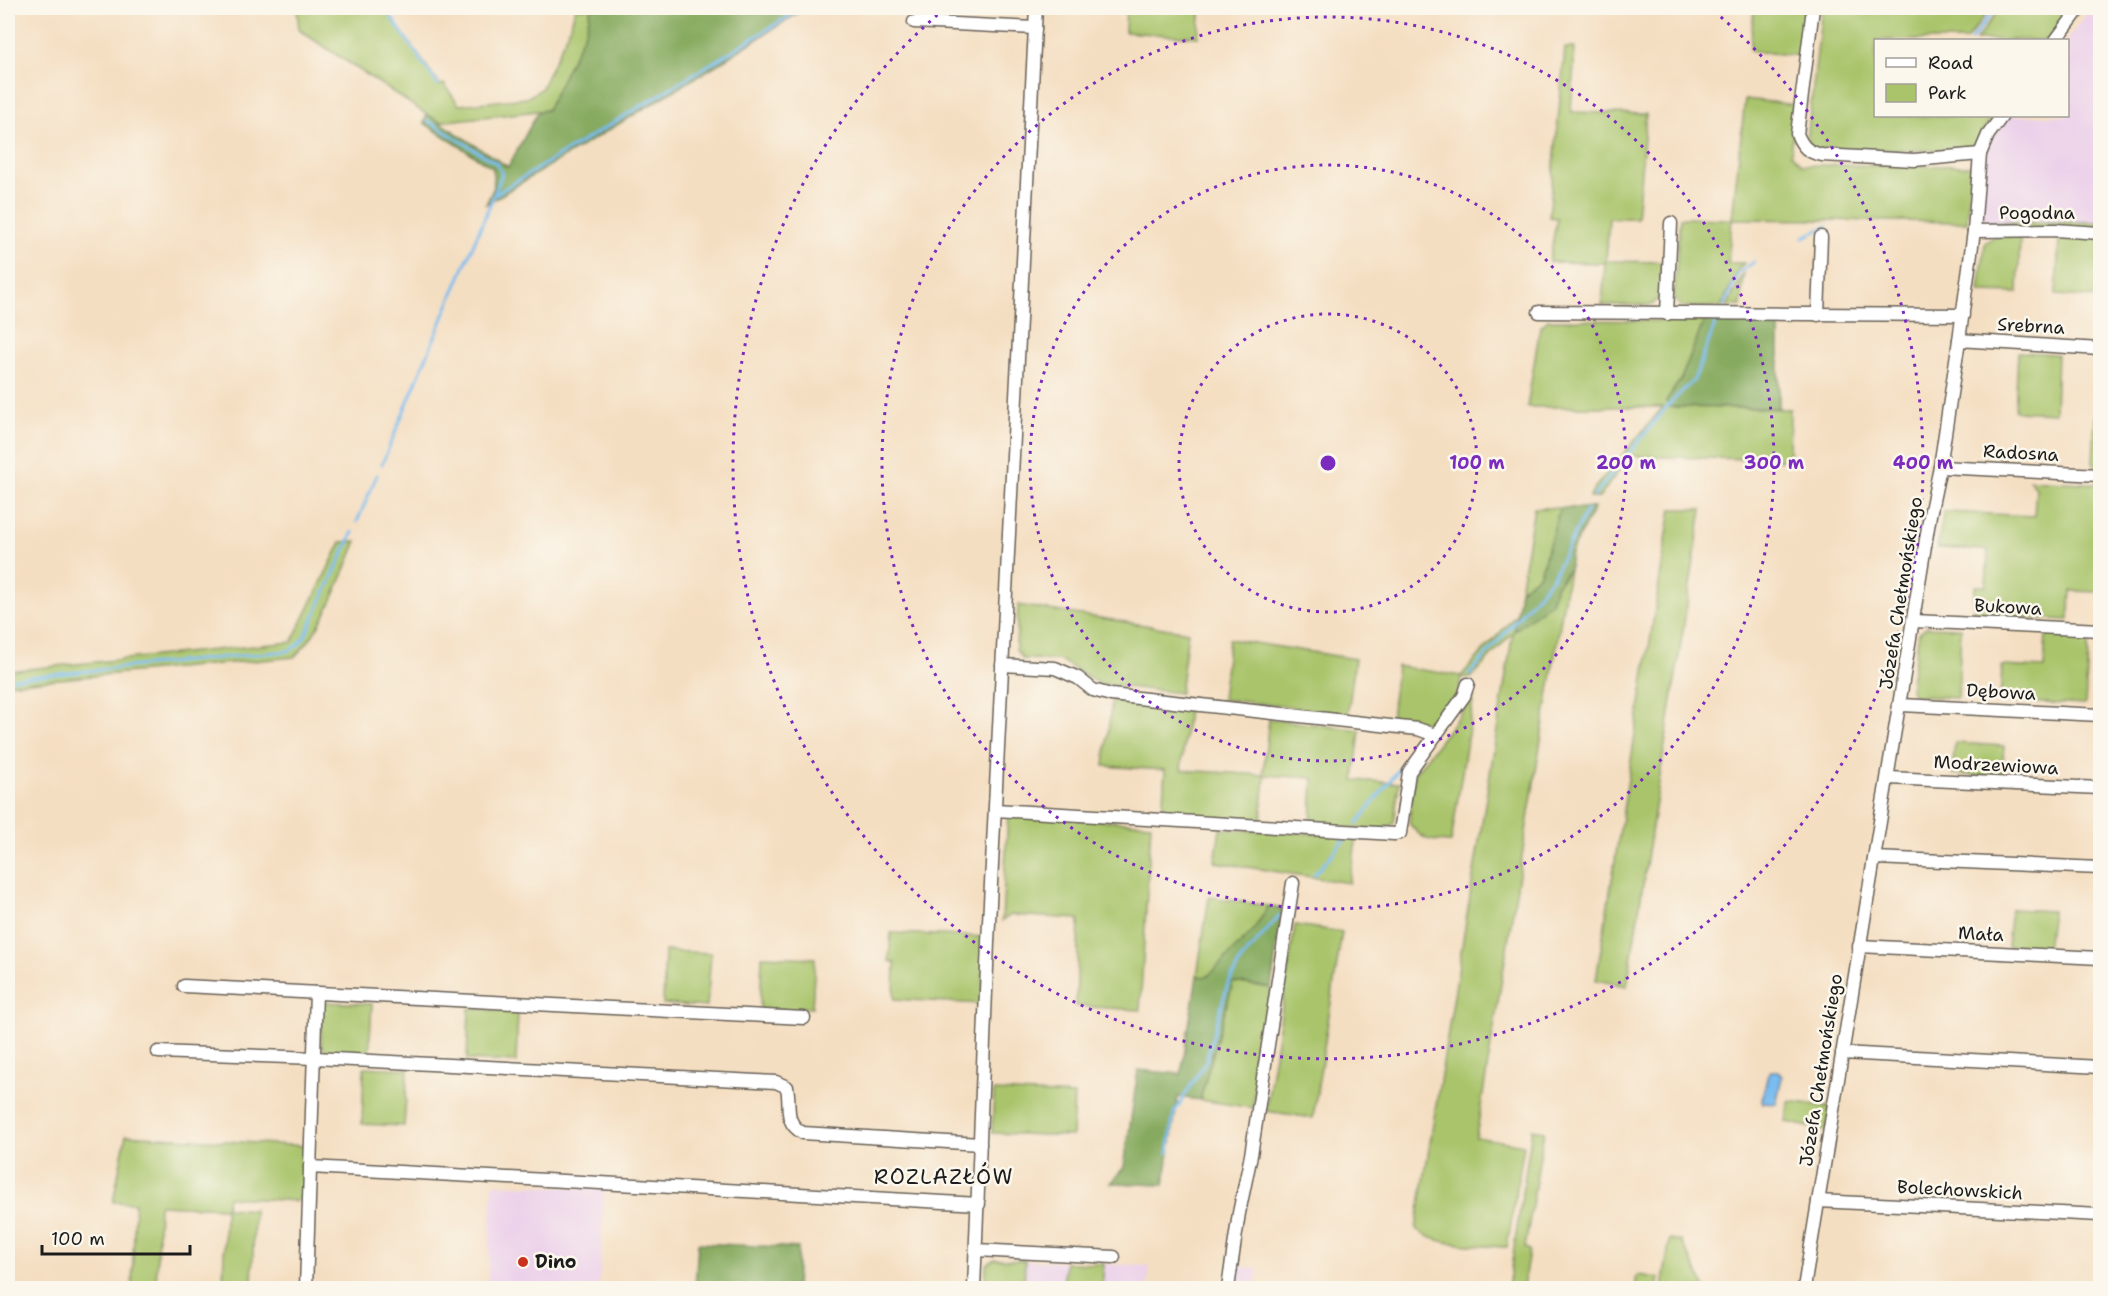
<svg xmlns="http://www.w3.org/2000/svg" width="2108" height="1296" viewBox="0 0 2108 1296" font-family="'Shantell Sans',sans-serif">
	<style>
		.built { fill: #ecd1ea }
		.green { fill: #a9c46a; stroke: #627043; stroke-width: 1.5 }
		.forest { fill: #86aa5e; stroke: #51633d; stroke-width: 1.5 }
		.water { fill: #79bcef; stroke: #4a6c86; stroke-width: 1.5 }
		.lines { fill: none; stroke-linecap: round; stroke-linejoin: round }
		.stream { stroke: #79bcef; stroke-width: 3 }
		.minor-casing { stroke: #686056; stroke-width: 15 }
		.minor { stroke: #fff; stroke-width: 12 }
		.ring { fill: none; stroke: #7b2cbf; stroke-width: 3; stroke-dasharray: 3 6 }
		.poi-dot { fill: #c8321e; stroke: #fbf7ec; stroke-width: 2 }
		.labels { text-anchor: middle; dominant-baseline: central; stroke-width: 5; stroke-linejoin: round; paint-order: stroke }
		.street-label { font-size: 18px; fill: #1c1c1c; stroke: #fbf7ec }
		.poi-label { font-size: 18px; font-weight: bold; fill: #1c1c1c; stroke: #fbf7ec; text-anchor: start }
		.quarter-label { font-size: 21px; letter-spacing: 1.5px; fill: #1c1c1c; stroke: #fbf7ec }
		.centre { fill: #7b2cbf; stroke: #fbf7ec; stroke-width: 3 }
		.ring-label { font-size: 18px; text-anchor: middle; font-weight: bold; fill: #7b2cbf; stroke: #fbf7ec; stroke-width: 5; stroke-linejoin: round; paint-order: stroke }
	</style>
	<rect width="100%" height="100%" fill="#fbf7ec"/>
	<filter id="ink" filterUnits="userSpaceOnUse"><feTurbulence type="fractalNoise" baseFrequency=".0167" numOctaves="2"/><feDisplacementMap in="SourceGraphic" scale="12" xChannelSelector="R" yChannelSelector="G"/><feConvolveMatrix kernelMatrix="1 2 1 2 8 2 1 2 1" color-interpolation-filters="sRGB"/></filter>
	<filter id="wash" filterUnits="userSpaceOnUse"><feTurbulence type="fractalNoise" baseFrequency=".008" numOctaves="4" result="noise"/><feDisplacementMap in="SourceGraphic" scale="24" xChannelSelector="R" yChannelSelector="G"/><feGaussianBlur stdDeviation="1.35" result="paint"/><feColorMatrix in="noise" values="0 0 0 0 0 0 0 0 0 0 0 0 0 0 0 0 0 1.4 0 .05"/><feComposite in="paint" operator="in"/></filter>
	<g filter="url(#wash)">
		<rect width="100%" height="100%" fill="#f4dec1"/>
		<!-- built -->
		<g class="built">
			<path d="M2091,8H2100V222H1978L1988,145L2010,116H2068L2067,40Z"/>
			<path d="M493,1184L604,1189L599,1288H487Z"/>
			<path d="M1025,1260L1065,1263L1063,1288H1024Z"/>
			<path d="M1104,1264L1150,1266L1147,1288H1102Z"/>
			<path d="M1238,1266L1258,1269L1254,1288H1235Z"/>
		</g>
		<!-- green -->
		<g class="green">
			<path d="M297,8H385L440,85L444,84L459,105L527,98L541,89L568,32L576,8H591L586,30L547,110L438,122L299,30Z"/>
			<path d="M906,8H965V18L927,16L924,13L906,12Z"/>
			<path d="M1126,8H1201L1198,37L1125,32Z"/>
			<path d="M1754,8H1806L1801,56L1750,51Z"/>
			<path d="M1822,8H1991L1966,40H1876V116H1994L1980,135L1974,151L1814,149L1807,141Z"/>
			<path d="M2000,8H2071L2048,40H1976Z"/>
			<path d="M1565,48H1575L1571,112L1646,114L1637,218H1609L1606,261L1662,262L1659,298L1652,305H1602L1605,263L1549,262L1557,218L1549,217Z"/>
			<path d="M1745,99L1796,105L1791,154L1802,165L1971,166L1967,222L1732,219L1728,263H1744L1738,270L1721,307H1681L1674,298L1680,218L1732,219Z"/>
			<path d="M1978,222H2100V230L1981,226Z"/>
			<path d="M1995,236H2020L2018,293L1979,292L1985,243Z"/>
			<path d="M2059,237H2100V298L2056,295Z"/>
			<path d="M1744,273L1741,306H1727Z"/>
			<path d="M1548,320L1704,321L1681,379L1666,401L1669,407L1790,409L1789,460L1629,456L1599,498H1590L1593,490L1663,407H1527L1540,327Z"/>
			<path d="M2018,352L2057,354L2055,413L2015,411Z"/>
			<path d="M2095,415H2100V466L2093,465Z"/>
			<path d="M2030,480L2100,484L2098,556H2100V592L2071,591L2069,620L1973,616L1975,586H1986L1988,550L1937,548L1944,512L2034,516L2036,488Z"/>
			<path d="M1534,508H1560L1540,574L1520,590Z"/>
			<path d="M1671,509H1702L1627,986L1596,980Z"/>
			<path d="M357,541C342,576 323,632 294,657L8,684V671L292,642L341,542Z"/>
			<path d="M1569,569L1476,1137L1524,1145L1507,1247C1480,1245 1436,1247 1416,1229L1513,632L1471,678L1461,677L1459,692L1437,720L1424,722L1391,719L1397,666L1461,676L1516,615L1514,630L1551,602L1556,586Z"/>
			<path d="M1018,605L1188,632L1180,693L1100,684L1060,660L1023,659L1016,650Z"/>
			<path d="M1926,627L1961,628L1958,698L1915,696L1910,689L1919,633Z"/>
			<path d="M2046,633L2089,635L2085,705L2000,701L2002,666L2044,668Z"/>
			<path d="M1229,639L1355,659L1348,714L1222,699Z"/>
			<path d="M1474,696L1451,842C1428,841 1423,841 1409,823L1415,773Z"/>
			<path d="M1112,700L1188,709L1181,770L1263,775L1269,719L1360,730L1354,780L1399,783L1394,823L1384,830L1311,826L1313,778L1265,775L1261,822L1162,817L1165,770L1104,766Z"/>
			<path d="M1955,743L2004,746L2002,777L1952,774Z"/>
			<path d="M1008,814L1151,824L1140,1010L1076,1006L1079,919L1011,915L1002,921Z"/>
			<path d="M1220,829L1357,836L1349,883L1215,862Z"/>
			<path d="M1209,897L1269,906L1252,932L1207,978L1197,976Z"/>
			<path d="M2011,909L2052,911L2047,948L2007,946Z"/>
			<path d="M1295,925L1342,932L1313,1118L1266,1111Z"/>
			<path d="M891,933L985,937L982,1004L894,999L895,962L889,961Z"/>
			<path d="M665,951L711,953L707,1007L663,1004Z"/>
			<path d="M762,956L815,958L812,1008L798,1007L794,1010L760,1009Z"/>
			<path d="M1233,982L1271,988L1252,1108L1200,1100Z"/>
			<path d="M322,1002L372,1004L369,1055L329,1053L321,1045Z"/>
			<path d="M469,1008L518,1012L516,1062L467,1060Z"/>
			<path d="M364,1067L408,1069L404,1126L362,1124Z"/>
			<path d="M994,1091L1074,1095L1072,1136L992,1133Z"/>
			<path d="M1789,1101L1830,1107L1826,1131L1786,1122Z"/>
			<path d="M1532,1129L1544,1131L1525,1248L1529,1250L1523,1288H1508Z"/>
			<path d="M126,1135L306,1146L304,1194L297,1201L228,1197L226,1208L254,1210L252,1288H223L225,1208L159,1205L156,1288H132L135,1203L113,1202Z"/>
			<path d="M1670,1239L1681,1241L1706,1288H1662Z"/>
			<path d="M994,1259L1025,1260L1024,1288H985L986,1265Z"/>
			<path d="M1065,1263L1104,1264L1102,1288H1063Z"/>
			<path d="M1637,1275L1659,1278L1657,1288H1635Z"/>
		</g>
		<!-- forest -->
		<g class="forest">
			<path d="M591,8H806L708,70L486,204L494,187L493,168L424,123L427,114L508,167L538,112L547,110L586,30Z"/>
			<path d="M1704,321L1779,322V408L1669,407L1666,401L1681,379Z"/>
			<path d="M1560,508H1594L1571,552L1569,569L1556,586L1551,602L1514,631L1520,590L1540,574Z"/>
			<path d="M1269,906L1282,908L1271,988L1233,982L1200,1100L1178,1097L1164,1185L1111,1183L1124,1167L1138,1070L1181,1074L1197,976L1207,977L1252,932Z"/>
			<path d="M698,1243L798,1248L796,1288H695Z"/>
		</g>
		<!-- water -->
		<path class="water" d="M1771,1071H1778L1782,1077L1776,1104L1763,1103L1762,1100L1768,1074Z"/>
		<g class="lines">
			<!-- stream -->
			<g class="stream">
				<path d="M385,8L438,85"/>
				<path d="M1971,40L1995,8"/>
				<path d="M494,195L803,8"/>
				<path d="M1804,237L1827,226"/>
				<path d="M1724,306L1739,273L1754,262"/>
				<path d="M382,464L494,195L502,173L496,163L428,121"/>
				<path d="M1594,496L1670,403L1694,380L1716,322"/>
				<path d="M357,522L377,475"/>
				<path d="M1469,675L1552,578L1587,510"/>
				<path d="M8,679L288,651L298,645L305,636L353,532"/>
				<path d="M1357,824L1415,748"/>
				<path d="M1314,875L1345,839"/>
				<path d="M1168,1153L1174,1113L1206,1061L1227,987L1241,960L1280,915"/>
			</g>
		</g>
	</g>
	<g filter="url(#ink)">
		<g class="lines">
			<!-- minor casing -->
			<g class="minor-casing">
				<g id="minor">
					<path d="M1813,8L1797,134C1803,148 1808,152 1822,155L1914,160L1980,154"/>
					<path d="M914,22L1035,28"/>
					<path d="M2056,40L2080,8"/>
					<path d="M1974,231L2055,230L2100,233"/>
					<path d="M1539,312L1963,315"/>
					<path d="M1667,314L1671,223"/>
					<path d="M1818,315L1821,237"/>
					<path d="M1959,340L2100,349"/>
					<path d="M1940,467L2100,475"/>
					<path d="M1914,621L2100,630"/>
					<path d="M1002,665L1055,668L1078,678L1093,690L1111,695L1399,727L1418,729L1435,735"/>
					<path d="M1901,705L2100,715"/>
					<path d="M1889,778L2100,788"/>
					<path d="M995,810L1394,834L1400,833L1409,772L1464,696L1468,684"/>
					<path d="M1875,858L2100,868"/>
					<path d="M1859,946L2100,958"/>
					<path d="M184,986L804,1018"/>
					<path d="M158,1052L315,1058L776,1082L787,1087C791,1107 783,1122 803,1133L980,1144"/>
					<path d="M1842,1053L2100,1067"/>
					<path d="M310,1167L979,1204"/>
					<path d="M1818,1201L2100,1215"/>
					<path d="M976,1250L1114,1257"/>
					<path d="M306,1288L316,993"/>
					<path d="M974,1288L988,942L1036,8"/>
					<path d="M1228,1288L1239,1213L1251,1155L1293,883"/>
					<path d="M1804,1288L1930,515L1940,467L1959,340L1974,231L1980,154L1988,135L2002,116"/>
				</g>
			</g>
			<!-- minor -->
			<use href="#minor" class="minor"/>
		</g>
	</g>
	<!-- distance rings -->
	<g class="ring">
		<circle cx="1328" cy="463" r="149"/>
		<circle cx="1328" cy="463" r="298"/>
		<circle cx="1328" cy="463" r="446"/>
		<path d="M1714 11A595 595 0 1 1 942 11"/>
	</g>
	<!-- markers -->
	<circle class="poi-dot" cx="523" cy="1262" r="6"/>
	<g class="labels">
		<!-- street labels -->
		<g class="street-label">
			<text x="2037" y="213">Pogodna</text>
			<text transform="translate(2031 326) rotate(3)">Srebrna</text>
			<text transform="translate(2021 453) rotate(3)">Radosna</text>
			<text transform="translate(1901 593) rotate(-81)">Józefa Chełmońskiego</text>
			<text transform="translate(2008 607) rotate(3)">Bukowa</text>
			<text transform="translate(2001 692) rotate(3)">Dębowa</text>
			<text transform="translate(1996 765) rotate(3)">Modrzewiowa</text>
			<text transform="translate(1981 934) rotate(3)">Mała</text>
			<text transform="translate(1821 1070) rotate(-81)">Józefa Chełmońskiego</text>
			<text transform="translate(1960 1190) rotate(3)">Bolechowskich</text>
		</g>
		<!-- poi labels -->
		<g class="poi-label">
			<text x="535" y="1262">Dino</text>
		</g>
		<!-- quarter labels -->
		<g class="quarter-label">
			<text x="944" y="1177">ROZLAZŁÓW</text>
		</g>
	</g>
	<circle cx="1328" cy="463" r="9" class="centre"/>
	<g class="ring-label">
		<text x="1477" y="469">100 m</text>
		<text x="1626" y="469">200 m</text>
		<text x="1774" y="469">300 m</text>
		<text x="1923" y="469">400 m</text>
	</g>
	<!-- margin -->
	<rect width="2108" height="1296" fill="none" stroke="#fbf7ec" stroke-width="30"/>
	<!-- legend -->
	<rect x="1874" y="39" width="195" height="78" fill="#fbf7ec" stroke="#a29f99" stroke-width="1.5"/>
	<rect x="1886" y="58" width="30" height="9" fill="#ffffff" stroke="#a29f99" stroke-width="1.5"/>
	<text x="1928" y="69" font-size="18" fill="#1c1c1c">Road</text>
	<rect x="1886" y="84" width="30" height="18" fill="#a9c46a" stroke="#a29f99" stroke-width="1.5"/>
	<text x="1928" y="99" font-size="18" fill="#1c1c1c">Park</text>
	<!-- scale -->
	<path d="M42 1245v9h148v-9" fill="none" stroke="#1c1c1c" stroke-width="3"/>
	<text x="51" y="1245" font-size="18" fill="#1c1c1c" stroke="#fbf7ec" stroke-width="4.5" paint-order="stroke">100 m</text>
</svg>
